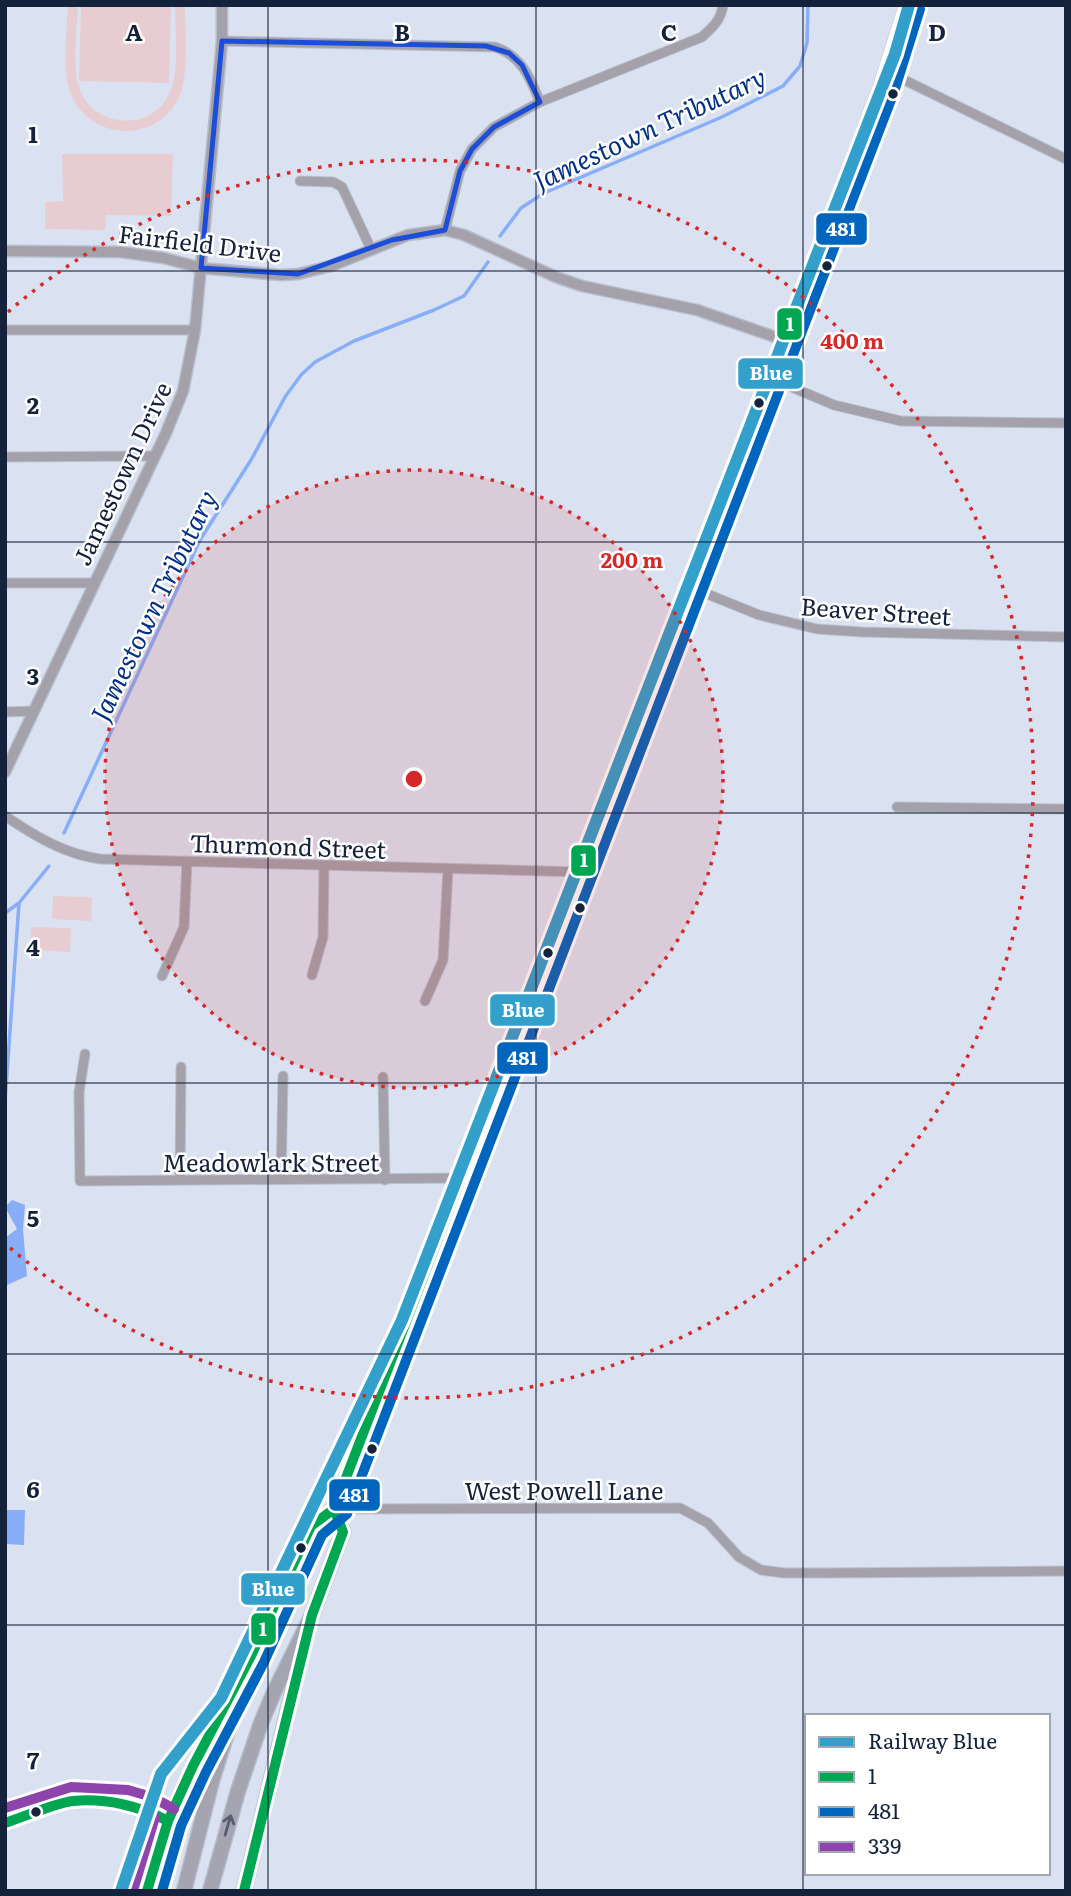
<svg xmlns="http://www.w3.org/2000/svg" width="1071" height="1896" viewBox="0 0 1071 1896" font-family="Literata,serif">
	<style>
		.green { fill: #e7cdd2 }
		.water { fill: #87aef7 }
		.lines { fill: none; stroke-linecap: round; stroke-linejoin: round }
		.stream { stroke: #87aef7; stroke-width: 3.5 }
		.minor-casing { stroke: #b8c0cf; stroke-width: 11 }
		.tertiary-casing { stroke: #b8c0cf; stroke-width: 13 }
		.primary-casing { stroke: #b8c0cf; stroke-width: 17 }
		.minor { stroke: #a4a1ab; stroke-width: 9 }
		.tertiary { stroke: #a4a1ab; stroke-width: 10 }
		.primary { stroke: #a5a4b1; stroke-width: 14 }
		.bus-1-casing { stroke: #fff; stroke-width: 16 }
		.bus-2-casing { stroke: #fff; stroke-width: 16 }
		.bus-3-casing { stroke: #fff; stroke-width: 16 }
		.bus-1 { stroke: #00a651; stroke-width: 10 }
		.bus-2 { stroke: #0065bd; stroke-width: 10 }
		.bus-3 { stroke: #8e44ad; stroke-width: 10 }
		.rail-1-casing { stroke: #fff; stroke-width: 18 }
		.rail-1 { stroke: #33a0cb; stroke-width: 12 }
		.oneway { stroke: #565c71 }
		.marked { fill: none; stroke: #1d4ed8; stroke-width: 5; stroke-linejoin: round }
		.grid { fill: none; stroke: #15223c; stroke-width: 2; stroke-opacity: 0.55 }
		.ring { fill: none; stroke: #d62828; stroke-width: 3.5; stroke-dasharray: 3.5 7 }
		.bus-dot { fill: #15223c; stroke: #fff; stroke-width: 2.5 }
		.labels { text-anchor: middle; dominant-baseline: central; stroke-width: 5; stroke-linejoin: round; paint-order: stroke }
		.street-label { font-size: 24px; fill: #15223c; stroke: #fff }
		.water-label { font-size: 26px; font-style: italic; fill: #053185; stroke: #fff }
		.grid-label { font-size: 23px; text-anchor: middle; font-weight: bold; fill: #15223c; stroke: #fff; stroke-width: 5; stroke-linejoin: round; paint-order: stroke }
		.centre { fill: #d62828; stroke: #fff; stroke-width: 3.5 }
		.ring-label { font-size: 21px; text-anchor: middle; font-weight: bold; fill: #d62828; stroke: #fff; stroke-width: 5; stroke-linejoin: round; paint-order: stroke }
		.line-badge { stroke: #fff; stroke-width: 2.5 }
		.badge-label { font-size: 19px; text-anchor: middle; font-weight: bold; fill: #fff }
	</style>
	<rect width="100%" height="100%" fill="#dae2f1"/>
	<!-- green -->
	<g class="green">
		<path d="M68,5H78C77,29 72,65 79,87C92,129 153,133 170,92C180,69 175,30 175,5H185C185,31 189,68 181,92C164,142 94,144 72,97C61,73 67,31 68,5Z"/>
		<path d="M81,5H171L169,83L79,81Z"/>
		<path d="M62,154H173L171,216L106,215L105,230L45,229V202L63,201Z"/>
		<path d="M53,896L92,897L91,921L52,919Z"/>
		<path d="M31,927L71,928L70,952L30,950Z"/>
	</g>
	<!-- water -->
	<g class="water">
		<path d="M12,1200L25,1205L23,1229L27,1276L5,1286V1238L17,1229L5,1207Z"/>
		<path d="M5,1510H25L24,1545L5,1544Z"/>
	</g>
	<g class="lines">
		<!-- stream -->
		<g class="stream">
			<path d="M500,236L521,208L544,193L722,117L783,86L800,66L807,43L808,5"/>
			<path d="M64,833L200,540L251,460L285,397L301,375L315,362L354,341L434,310L464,296L488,262"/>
			<path d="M5,913L19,903L49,866"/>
			<path d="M5,1102L19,903"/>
		</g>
		<!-- minor casing -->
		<g class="minor-casing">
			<g id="minor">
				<path d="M222,41L495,47C522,56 530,78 540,102"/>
				<path d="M886,71L1066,159"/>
				<path d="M300,181L333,182L342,187L371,249"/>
				<path d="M445,230L460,171L472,149L494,127L540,102L702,37C713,27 721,20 723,5"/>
				<path d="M5,330H195"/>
				<path d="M770,378L834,405L901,421L1066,423"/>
				<path d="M5,457L154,456"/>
				<path d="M5,583H93"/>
				<path d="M690,587L759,615L817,629L862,632L1066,637"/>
				<path d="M5,712L34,711"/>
				<path d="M897,807L1066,809"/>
				<path d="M5,816C35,836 64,854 100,859L580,872"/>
				<path d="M312,975L323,937L324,866"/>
				<path d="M162,976L184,927L187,861"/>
				<path d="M425,1001L443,960L448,870"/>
				<path d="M85,1054L79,1092L80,1181L463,1178"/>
				<path d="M383,1077L385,1180"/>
				<path d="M180,1179L181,1067"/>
				<path d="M281,1179L283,1076"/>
				<path d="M334,1509L680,1508L708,1523L739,1557L761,1570L784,1573H826L1066,1571"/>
			</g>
		</g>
		<!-- tertiary casing -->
		<g class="tertiary-casing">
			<g id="tertiary">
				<path d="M5,251L121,252L164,258L201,268L281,275L298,274L331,266L408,235L445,230L464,235L556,277L582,286L697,310L784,340"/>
				<path d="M5,772L166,433L183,391L195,330L222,41V5"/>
			</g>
		</g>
		<!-- primary casing -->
		<g class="primary-casing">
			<g id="primary">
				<path d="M147,1891C165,1817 200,1752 235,1685"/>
				<path d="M184,1891L212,1781L251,1656L311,1526L334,1509L770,378L881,87L907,5"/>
				<path d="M210,1891L238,1791L261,1723L275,1690L312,1615L343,1532L334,1509"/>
				<path d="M244,1891L305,1640"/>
			</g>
		</g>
		<!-- minor -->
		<use href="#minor" class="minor"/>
		<!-- tertiary -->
		<use href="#tertiary" class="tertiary"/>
		<!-- primary -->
		<use href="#primary" class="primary"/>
		<!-- bus-1 casing -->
		<g class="bus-1-casing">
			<g id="bus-1">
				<path d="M5,1823C24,1817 55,1803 73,1801C106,1798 140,1806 168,1821"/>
				<path d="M147,1891L168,1821L193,1766L251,1656L311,1526L334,1509L881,87L907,5"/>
				<path d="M244,1891L312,1615L343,1532L334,1509L342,1488"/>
			</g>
		</g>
		<!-- bus-2 casing -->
		<g class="bus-2-casing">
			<path id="bus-2" d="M162,1891L181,1826L206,1772L264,1662L322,1535L347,1514L894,92L920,9"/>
		</g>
		<!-- bus-3 casing -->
		<g class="bus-3-casing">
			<g id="bus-3">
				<path d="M5,1808L71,1787L128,1790L152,1797L174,1809"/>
				<path d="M134,1887L155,1817"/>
			</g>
		</g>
		<!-- bus-1 -->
		<use href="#bus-1" class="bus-1"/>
		<!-- bus-2 -->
		<use href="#bus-2" class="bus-2"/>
		<!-- bus-3 -->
		<use href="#bus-3" class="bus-3"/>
		<!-- rail-1 casing -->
		<g class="rail-1-casing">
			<path id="rail-1" d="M121,1891L161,1774L221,1698L402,1320L895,54L909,5"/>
		</g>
		<!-- rail-1 -->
		<use href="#rail-1" class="rail-1"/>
	</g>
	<!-- one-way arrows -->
	<defs><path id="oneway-shaft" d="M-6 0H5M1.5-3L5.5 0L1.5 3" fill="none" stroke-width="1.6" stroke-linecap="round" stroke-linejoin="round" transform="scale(1.75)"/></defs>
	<use class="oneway" href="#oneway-shaft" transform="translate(228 1825) rotate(-74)"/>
	<!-- marked area -->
	<path class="marked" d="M222,41L486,46L509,53L522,65L540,102L494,127L472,149L460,171L445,230L392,240L298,274L201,268Z"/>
	<!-- grid -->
	<path class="grid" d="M268,5V1891M536,5V1891M803,5V1891M5,271H1066M5,542H1066M5,813H1066M5,1083H1066M5,1354H1066M5,1625H1066"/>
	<!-- distance rings -->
	<circle cx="414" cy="779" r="309" fill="#d62828" fill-opacity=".12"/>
	<g class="ring">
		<circle cx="414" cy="779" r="309"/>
		<path d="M8 312A619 619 0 1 1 8 1246"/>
	</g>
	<!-- markers -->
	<g class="bus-dot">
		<circle cx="893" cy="94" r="6"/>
		<circle cx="827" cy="266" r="6"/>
		<circle cx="759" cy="403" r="6"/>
		<circle cx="580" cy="908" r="6"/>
		<circle cx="548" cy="953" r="6"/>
		<circle cx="372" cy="1449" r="6"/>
		<circle cx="301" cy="1548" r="6"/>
		<circle cx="36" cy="1812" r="6"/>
	</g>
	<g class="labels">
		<!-- street labels -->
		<g class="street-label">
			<text transform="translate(200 242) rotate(7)">Fairfield Drive</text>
			<text transform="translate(121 473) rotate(-65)">Jamestown Drive</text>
			<text transform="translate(876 610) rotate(4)">Beaver Street</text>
			<text transform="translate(288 845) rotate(2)">Thurmond Street</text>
			<text x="271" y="1161">Meadowlark Street</text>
			<text x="564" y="1489">West Powell Lane</text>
		</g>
		<!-- water labels -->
		<g class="water-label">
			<text transform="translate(649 127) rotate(-25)">Jamestown Tributary</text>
			<text transform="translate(152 605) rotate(-64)">Jamestown Tributary</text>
		</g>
	</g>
	<g class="grid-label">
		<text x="134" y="41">A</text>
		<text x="402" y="41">B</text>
		<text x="669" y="41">C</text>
		<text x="937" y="41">D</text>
		<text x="33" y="143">1</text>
		<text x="33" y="414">2</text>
		<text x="33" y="685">3</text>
		<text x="33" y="956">4</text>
		<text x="33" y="1227">5</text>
		<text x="33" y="1498">6</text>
		<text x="33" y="1769">7</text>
	</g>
	<circle cx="414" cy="779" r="10" class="centre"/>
	<g class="ring-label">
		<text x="852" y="349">400 m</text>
		<text x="632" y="568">200 m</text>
	</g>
	<g class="line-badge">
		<rect x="815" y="212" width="53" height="34" rx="7" fill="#0065bd"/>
		<rect x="776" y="307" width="27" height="34" rx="7" fill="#00a651"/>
		<rect x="737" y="357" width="67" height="33" rx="7" fill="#33a0cb"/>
		<rect x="570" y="844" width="27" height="33" rx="7" fill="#00a651"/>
		<rect x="489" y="993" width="67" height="34" rx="7" fill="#33a0cb"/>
		<rect x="496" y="1041" width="53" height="34" rx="7" fill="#0065bd"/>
		<rect x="328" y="1478" width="53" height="34" rx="7" fill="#0065bd"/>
		<rect x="240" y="1572" width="66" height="34" rx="7" fill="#33a0cb"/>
		<rect x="250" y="1612" width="27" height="34" rx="7" fill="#00a651"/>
	</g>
	<g class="badge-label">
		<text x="841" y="236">481</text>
		<text x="790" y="331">1</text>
		<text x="771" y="380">Blue</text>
		<text x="584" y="867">1</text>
		<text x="523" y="1017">Blue</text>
		<text x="522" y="1065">481</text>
		<text x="354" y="1502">481</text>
		<text x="273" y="1596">Blue</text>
		<text x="263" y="1636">1</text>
	</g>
	<!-- border -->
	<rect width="1071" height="1896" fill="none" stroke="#15223c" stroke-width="14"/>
	<!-- legend -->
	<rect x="805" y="1714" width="245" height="161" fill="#ffffff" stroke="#a1a7b1" stroke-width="2"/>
	<rect x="819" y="1737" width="35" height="10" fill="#33a0cb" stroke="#a1a7b1" stroke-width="2"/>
	<text x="868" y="1749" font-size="21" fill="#15223c">Railway Blue</text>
	<rect x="819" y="1772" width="35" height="10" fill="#00a651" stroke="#a1a7b1" stroke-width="2"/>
	<text x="868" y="1784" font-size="21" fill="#15223c">1</text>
	<rect x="819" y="1807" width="35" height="10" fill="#0065bd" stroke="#a1a7b1" stroke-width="2"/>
	<text x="868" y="1819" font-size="21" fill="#15223c">481</text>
	<rect x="819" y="1842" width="35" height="10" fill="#8e44ad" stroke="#a1a7b1" stroke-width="2"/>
	<text x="868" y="1854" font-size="21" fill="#15223c">339</text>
</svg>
